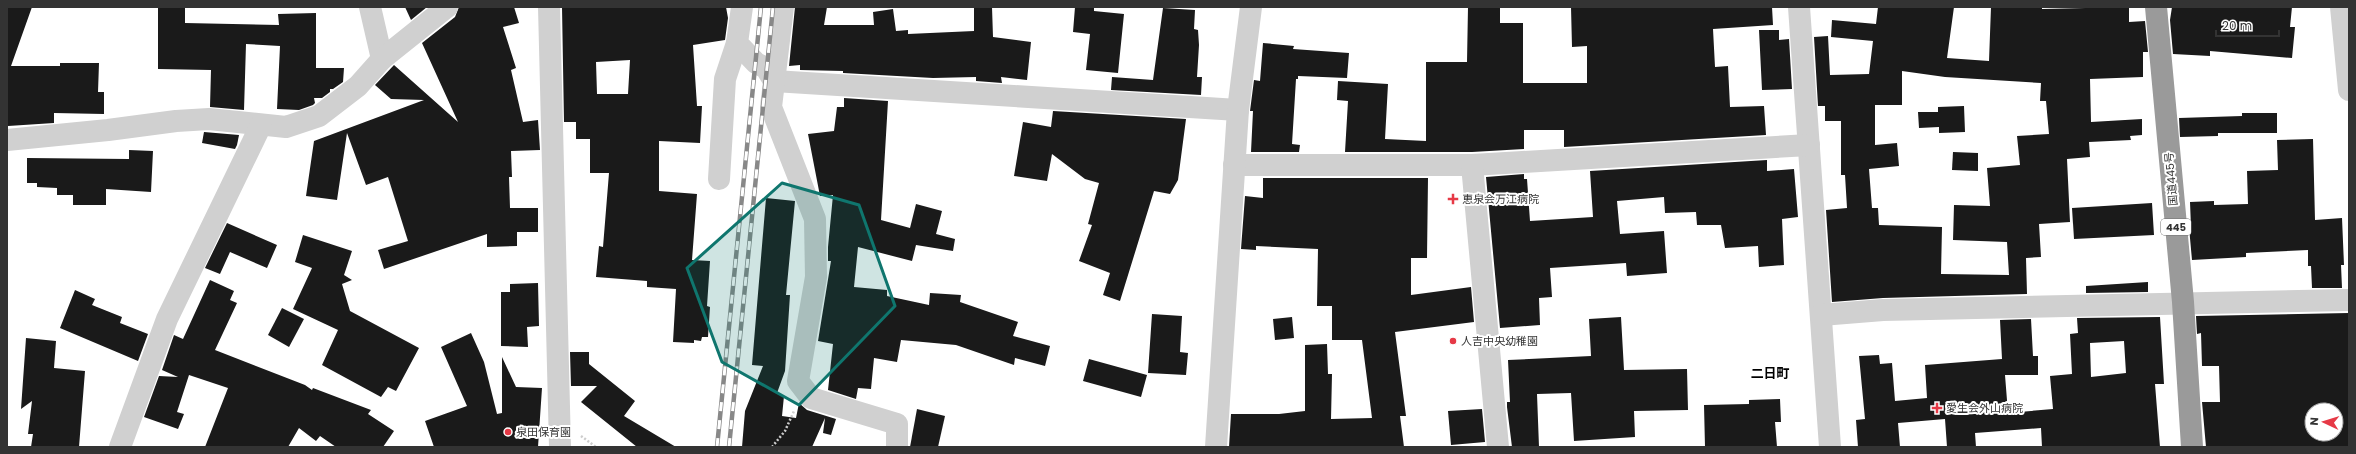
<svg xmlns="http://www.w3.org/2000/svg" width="2356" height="454" viewBox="0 0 2356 454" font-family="Poppins,'Noto Sans JP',sans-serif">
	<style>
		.building { fill: #1a1a1a; fill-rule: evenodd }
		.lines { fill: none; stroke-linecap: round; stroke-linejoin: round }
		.path { stroke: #cdcdcd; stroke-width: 2.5; stroke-dasharray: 2 2; stroke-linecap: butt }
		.minor { stroke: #d0d0d0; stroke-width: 22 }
		.highway { stroke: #9a9a9a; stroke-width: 22 }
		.rail-casing { stroke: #888; stroke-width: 4.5 }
		.rail { stroke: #fff; stroke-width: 3; stroke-dasharray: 9; stroke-linecap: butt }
		.marked { fill: #0f766e; fill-opacity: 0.2; stroke: #0f766e; stroke-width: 3; stroke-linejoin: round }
		.poi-dot { fill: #e63946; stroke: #fff; stroke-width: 1.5 }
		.labels { text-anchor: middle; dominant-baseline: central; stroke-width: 4; stroke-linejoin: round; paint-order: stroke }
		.shield { fill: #fff; stroke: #707070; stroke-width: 1 }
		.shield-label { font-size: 10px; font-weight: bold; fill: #333 }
		.street-label { font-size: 11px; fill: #333; stroke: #fff }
		.poi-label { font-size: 11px; fill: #333; stroke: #fff; text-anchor: start }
		.quarter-label { font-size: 13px; font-weight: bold; fill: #000; stroke: #fff }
	</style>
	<rect width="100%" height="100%" fill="#fff"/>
	<!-- building -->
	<g class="building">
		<path d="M7,7H32L11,66H60V63H99L98,92H104V114L54,113V123L8,126Z"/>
		<path d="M158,7H185V23L279,25L278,14L316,13V68H344L343,82L333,89H330V92L322,98H314L315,103L313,105L299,110L277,109L280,46L246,44L244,110L210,107L211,70L158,69Z"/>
		<path d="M405,7H427L411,20Z"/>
		<path d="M459,7H514L519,23L503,27L516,68L511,70L523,122L538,120L540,150L511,151L512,177H509L510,208H538V232H517V246L487,247V234L384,269L378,250L408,241L388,177L366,185L347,133L337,200L306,196L314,141L424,100L391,99L375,85L394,65L458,122L422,43L455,17Z"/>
		<path d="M562,7H726L728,18L725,40L693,45L697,106H702L700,143L659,141V191L697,194L692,260L710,261L707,306L710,307L708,337H702L701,341L694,340V343L673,342L676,289L647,287V281L596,277L599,246L603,247L609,173H590V139H576V122H564ZM630,60L628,94H597L596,62Z"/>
		<path d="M795,7H827L824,25H874L873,12L893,9L896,31L908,30V34L974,31V7H992L993,37L1031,42L1027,80L1001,77L1002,83L976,81V77L933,78L843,73V71L800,70V65L789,66Z"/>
		<path d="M1075,7H1094V11L1124,14L1118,73L1086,70L1090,34L1073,32Z"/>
		<path d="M1468,7H1500V23H1523V83H1587V46L1572,47L1571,7H1772L1773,25L1713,29L1715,67L1728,66L1730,107L1764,106L1766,135L1564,147V130H1524V149L1472,152H1345L1348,101L1337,100L1338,81L1388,84L1385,139L1426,141V62H1467Z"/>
		<path d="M1878,7H1954L1947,58L1989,61L1991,7H2042V9L2129,7V22L2145,21L2148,52H2143V77L2090,79L2091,122L2142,119V135L2130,136L2131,140L2089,142L2090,157L2067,159L2070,222L2039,224L2041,257L2026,258L2027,294L1883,298L1832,302L1826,210L1847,208L1845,175H1841V121H1825V106H1818L1814,37L1828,36L1830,75L1869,74L1873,41L1831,37L1832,20L1876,24ZM1902,71L1945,77L2041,83L2040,101H2046L2049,134L2017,136L2020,165L1987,168L1990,206L1954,205L1953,240L2007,242L2009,275L1941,274L1942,227L1879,225L1878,208H1872L1869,169L1899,166L1897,143L1875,145V105H1902Z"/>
		<path d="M2172,7H2292L2290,27H2295L2292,58L2210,51V56L2173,54L2170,20Z"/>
		<path d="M1163,8L1195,10L1194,29L1198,30L1199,45L1197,77H1202L1201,95L1111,90L1112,77L1153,80Z"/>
		<path d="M1759,30H1779V40L1789,39L1792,89L1762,90Z"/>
		<path d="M1263,43L1294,46L1293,49L1349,53L1347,78L1298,76V79H1296L1292,144L1300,145L1299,152H1251L1253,111H1250L1254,80L1260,81Z"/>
		<path d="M844,98L888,101L881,220L910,228L916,204L942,211L936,234L955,239L953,251L916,245L912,261L858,247L854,287L887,290V296L929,305L930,293L961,295L960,302L1018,322L1013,336L1050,346L1045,366L1015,358L1014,365L956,345L901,340L897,362L874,358L871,389L858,388L856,399L828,390L833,344L818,341L831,261H828V247L833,195L820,196L808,134L834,131L837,107H844Z"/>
		<path d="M1964,106L1965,132L1939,133V127L1919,128L1918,112H1938V107Z"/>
		<path d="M1053,111L1186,119L1178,180L1170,194L1154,191L1120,301L1103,295L1110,273L1079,261L1092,225L1088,224L1099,183L1085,179L1052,154L1047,181L1014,176L1023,122L1051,127Z"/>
		<path d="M2242,113H2277V133H2218V136L2180,137L2179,118L2242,116Z"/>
		<path d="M204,132L239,135L237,145L235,149L202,143Z"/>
		<path d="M2313,139L2315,220L2342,218L2344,265H2341L2342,288H2312L2311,266H2308V250L2246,253V257L2192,260L2189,227H2191L2190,202L2214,201V205L2248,204L2247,171L2278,170L2277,140Z"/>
		<path d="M129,150L153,151L151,192L106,189V205H73V195H57V188L37,187V183H27V158L129,159Z"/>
		<path d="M1953,152L1978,153V171L1952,170Z"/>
		<path d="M1767,160V171L1794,169L1798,217L1782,219L1784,265L1759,267L1758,246L1725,248L1721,225H1697L1696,212L1665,213L1664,197L1617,201L1620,234L1664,231L1667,273L1627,276L1626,263L1550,268L1552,297L1539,298L1540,325L1500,328L1486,177L1524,174V179H1527L1530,221L1593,217L1590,171Z"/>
		<path d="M1263,178H1428L1427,258H1411V295L1471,287L1474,322L1395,332L1406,416H1400L1404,447H1229L1231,414H1279L1305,411V345L1327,344L1328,374H1332L1331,419L1372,418L1362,340H1332V306H1317L1318,249L1256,246V250L1241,249L1245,196L1263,198Z"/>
		<path d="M766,198L795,201L786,295H790L785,371L777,393L784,396L782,416L796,418L799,403L807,410L836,419L831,435L823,433L825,418L812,447H742L745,411L763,366L752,365Z"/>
		<path d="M2152,203L2154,235L2074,239L2072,208Z"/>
		<path d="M227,223L277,245L267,268L230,252L220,274L205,268Z"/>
		<path d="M303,235L352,251L344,275L352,280L342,284L350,311L419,348L396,391L388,387L381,397L322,365L338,330L293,309L312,268L295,262Z"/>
		<path d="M210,280L234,291L230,300L237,303L215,350L305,385L312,390L313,388L371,410L368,414L394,431L383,447H336L320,436L316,441L299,428L288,447H205L228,388L189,375L177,412L184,414L178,429L144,417L159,376L178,377L162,370L174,335L183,339Z"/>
		<path d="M2148,282V292L2086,293V286Z"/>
		<path d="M538,283L539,326L527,327L528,347L501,346V292H510V284Z"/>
		<path d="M75,290L95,299L92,305L122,317L120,323L148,334L138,361L60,328Z"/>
		<path d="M282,308L304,319L289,347L268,335Z"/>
		<path d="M2349,313V447H2206L2202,402H2220L2219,366H2202L2201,333L2197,334L2196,316ZM2312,410H2336V434H2312Z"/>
		<path d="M1152,314L1182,316L1180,352L1188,353L1186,375L1148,373Z"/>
		<path d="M1292,317L1294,338L1275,340L1273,319Z"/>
		<path d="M1621,317L1624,370L1687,369L1688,410L1634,411L1635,437L1574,441L1571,393L1537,394L1539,447H1512L1507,407V402H1510L1508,360L1591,356L1589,319Z"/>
		<path d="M2160,317L2164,384H2155L2160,447H2042L2041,428L1975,433L1976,447H1947L1945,419L1898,423L1900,447H1858L1856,420L1865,419L1859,356L1879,355L1880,364L1892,363L1895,401L1927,398L1925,365L2002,359L2000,320L2031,319L2033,356H2038V375H2005L2008,413L2053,409L2050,376L2072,374L2070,334L2078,333L2077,318ZM2124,341L2126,373L2091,377L2090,343Z"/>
		<path d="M471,333L484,362L497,414L502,413V357L516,387L542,388L538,447H434L425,421L467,406L441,347Z"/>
		<path d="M26,338L56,341L54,368L85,371L79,447H31L33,434H28L32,401L21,409Z"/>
		<path d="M570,352H589V364L635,401L624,416L676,447H637L581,402L597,386H571Z"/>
		<path d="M1089,359L1147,375L1141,397L1083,381Z"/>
		<path d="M1780,399L1781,422H1775L1777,447H1705L1704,405L1749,404V400Z"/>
		<path d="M917,409L945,416L938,447H910Z"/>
		<path d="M1482,409L1485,442L1451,445L1448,411Z"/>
	</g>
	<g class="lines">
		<!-- path -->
		<g class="path">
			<path d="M581,436L596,447"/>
			<path d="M772,447L785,431L794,411"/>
		</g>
		<!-- minor -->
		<g class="minor">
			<path d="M370,7L382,59"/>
			<path d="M549,7L560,447"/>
			<path d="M742,7L737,43L756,63L766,68L774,81L1238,110"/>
			<path d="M783,7L771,107L815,219L816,277L798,381L811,398L897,424V447"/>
			<path d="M1799,7L1830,447"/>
			<path d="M2341,7L2349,90"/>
			<path d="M7,140L108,130L176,121L209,119L286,127L319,116L358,86L382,59L447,7"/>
			<path d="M1234,165H1472L1809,145"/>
			<path d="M1472,165L1498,447"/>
			<path d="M719,179L725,79L737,43"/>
			<path d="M1821,315L1883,310L2349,300"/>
			<path d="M120,447L167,319L261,125"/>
			<path d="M1216,447L1238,110L1251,7"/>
		</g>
		<!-- highway -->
		<path class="highway" d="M2156,7L2183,302L2192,447"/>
		<!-- rail casing -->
		<g class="rail-casing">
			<g id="rail">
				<path d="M717,447L761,7"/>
				<path d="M729,447L773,7"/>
			</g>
		</g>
		<!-- rail -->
		<use href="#rail" class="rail"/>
	</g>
	<!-- marked area -->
	<path class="marked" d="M782,183L859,205L895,306L799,405L722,362L687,268Z"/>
	<!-- markers -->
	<g class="poi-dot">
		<path d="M1451 193h4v4h4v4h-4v4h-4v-4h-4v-4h4z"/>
		<circle cx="1453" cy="341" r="4"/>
		<path d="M1935 402h4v4h4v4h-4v4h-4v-4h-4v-4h4z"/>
		<circle cx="508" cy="432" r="4"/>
	</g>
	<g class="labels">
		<!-- shield labels -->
		<rect class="shield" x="2161" y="219" width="30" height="16" rx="3"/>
		<g class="shield-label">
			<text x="2176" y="227">445</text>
		</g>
		<!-- street labels -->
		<g class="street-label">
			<text transform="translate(2171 179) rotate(-95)">国道445号</text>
		</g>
		<!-- poi labels -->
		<g class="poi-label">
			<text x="1462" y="199">恵泉会万江病院</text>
			<text x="1461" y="341">人吉中央幼稚園</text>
			<text x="1946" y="408">愛生会外山病院</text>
			<text x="516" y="432">泉田保育園</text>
		</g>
		<!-- quarter labels -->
		<g class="quarter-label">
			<text x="1770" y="373">二日町</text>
		</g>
	</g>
	<!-- border -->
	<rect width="2356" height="454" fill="none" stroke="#333333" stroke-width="16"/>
	<!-- north arrow -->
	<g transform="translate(2324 422) rotate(274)"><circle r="19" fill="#ffffff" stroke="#adadad"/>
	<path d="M0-3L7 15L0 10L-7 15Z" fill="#e63946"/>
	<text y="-6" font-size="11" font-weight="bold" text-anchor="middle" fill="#333333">N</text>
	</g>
	<!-- scale -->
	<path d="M2216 30v6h63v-6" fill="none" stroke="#333333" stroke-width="2"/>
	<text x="2222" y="30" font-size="12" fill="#333333" stroke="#ffffff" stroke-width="3" paint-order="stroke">20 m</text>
</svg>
